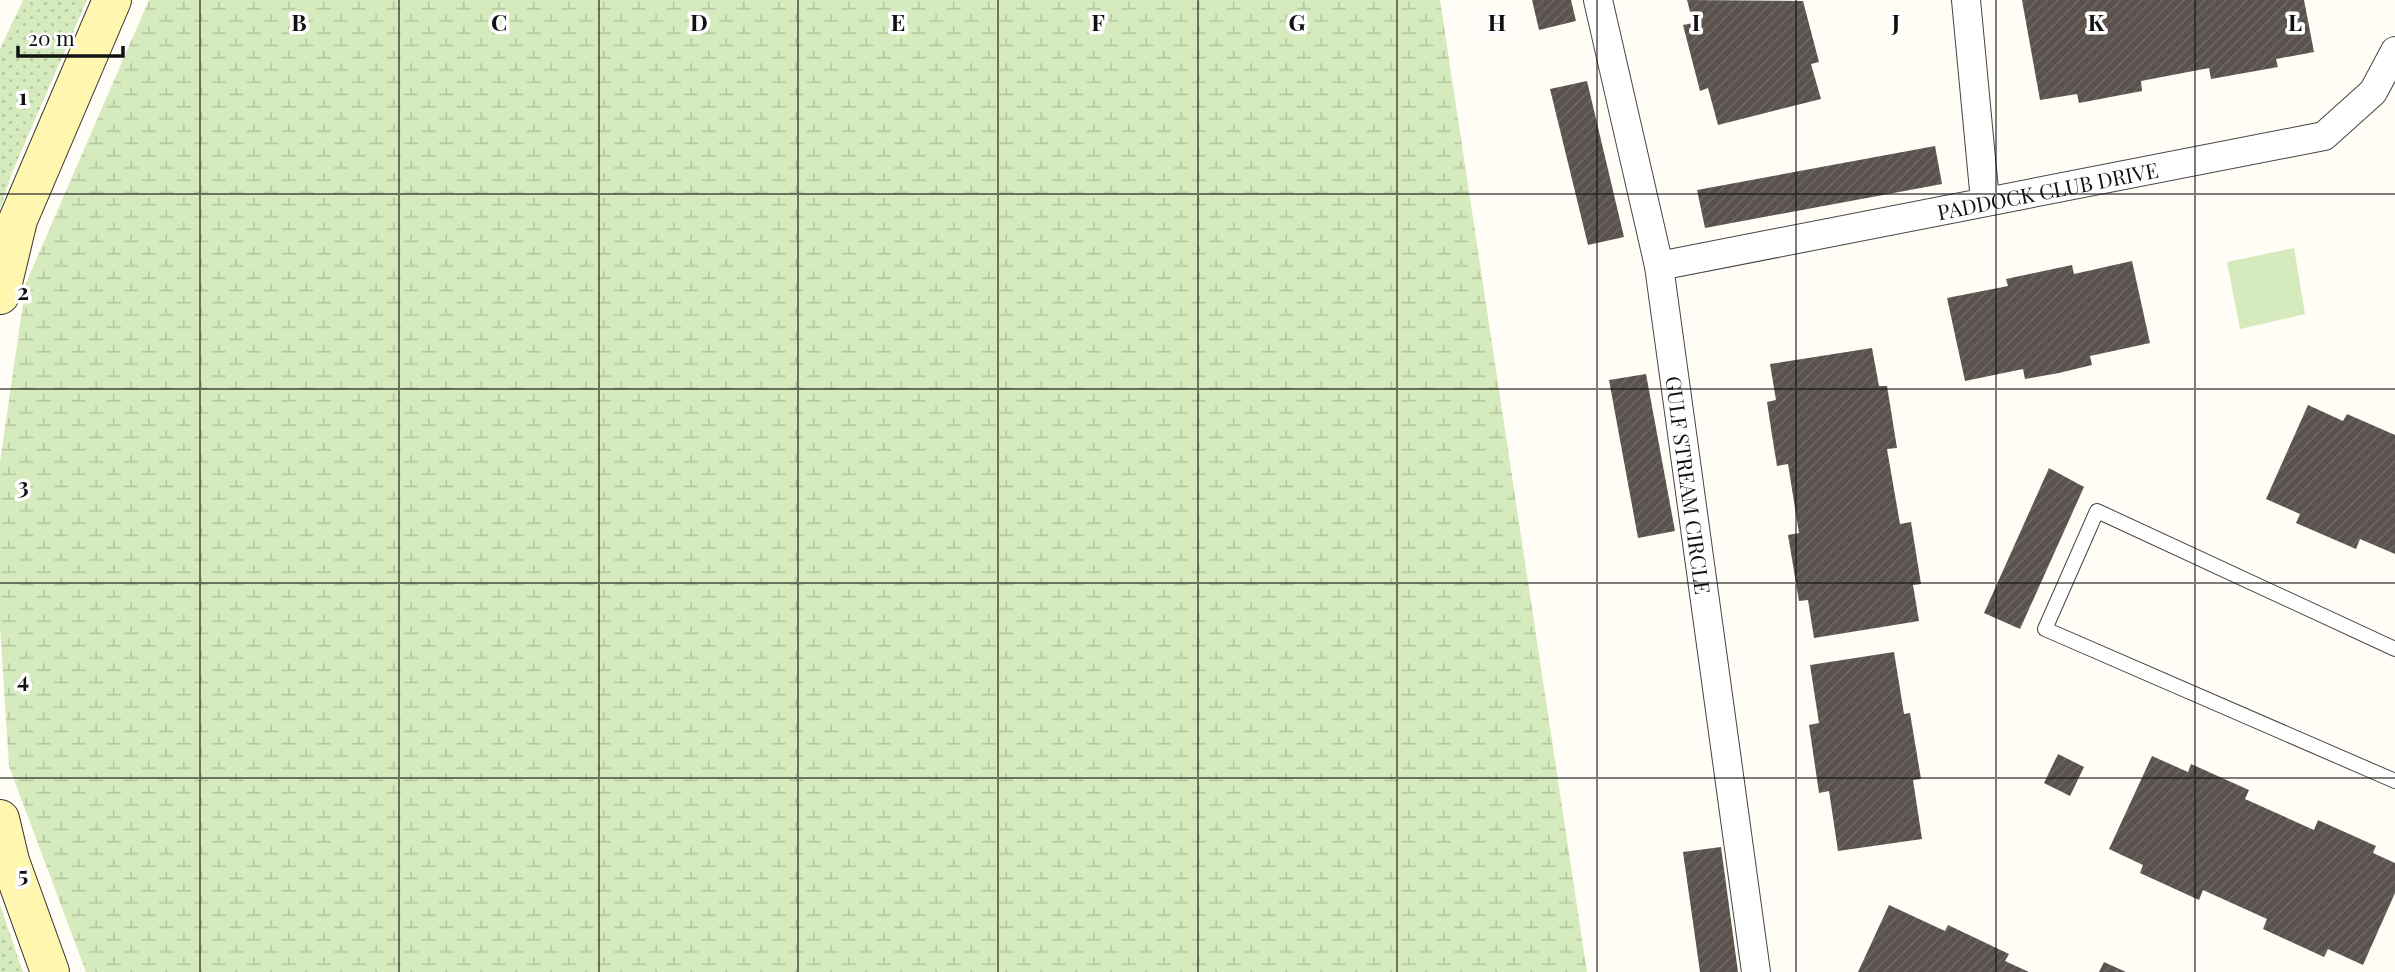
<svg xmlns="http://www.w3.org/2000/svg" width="2395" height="972" viewBox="0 0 2395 972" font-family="'Playfair Display',serif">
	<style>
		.grass { fill: url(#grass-dots) }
		.wetland { fill: url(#wetland-marsh) }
		.park { fill: #d5ebbd }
		.building { fill: url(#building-hatch) }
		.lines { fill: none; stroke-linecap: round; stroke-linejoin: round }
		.lane-casing { stroke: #444; stroke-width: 16 }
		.street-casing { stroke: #444; stroke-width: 30 }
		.secondary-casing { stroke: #333; stroke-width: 40 }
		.lane { stroke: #fff; stroke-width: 14 }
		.street { stroke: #fff; stroke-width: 28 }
		.secondary { stroke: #fff6b0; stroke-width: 38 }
		.grid { fill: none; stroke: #111; stroke-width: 2; stroke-opacity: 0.55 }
		.labels { text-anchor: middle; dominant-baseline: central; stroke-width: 7; stroke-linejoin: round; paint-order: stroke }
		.street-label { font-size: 21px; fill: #111; stroke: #fff }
		.grid-label { font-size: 23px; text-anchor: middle; font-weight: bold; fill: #111; stroke: #fff; stroke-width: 7; stroke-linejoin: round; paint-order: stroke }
	</style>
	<defs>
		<pattern id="grass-dots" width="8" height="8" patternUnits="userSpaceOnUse" patternTransform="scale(1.75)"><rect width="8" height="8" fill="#d5ebbd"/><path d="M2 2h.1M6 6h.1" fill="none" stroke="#b6c8a1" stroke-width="1.8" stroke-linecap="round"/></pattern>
		<pattern id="wetland-marsh" width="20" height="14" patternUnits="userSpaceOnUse" patternTransform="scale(1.75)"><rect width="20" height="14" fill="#d5ebbd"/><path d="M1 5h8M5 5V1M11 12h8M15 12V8" fill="none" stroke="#b6c8a1"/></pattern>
		<pattern id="building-hatch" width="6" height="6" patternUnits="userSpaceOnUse" patternTransform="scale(1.75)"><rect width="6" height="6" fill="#5a524d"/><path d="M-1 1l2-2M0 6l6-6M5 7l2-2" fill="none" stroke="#6d6662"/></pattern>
	</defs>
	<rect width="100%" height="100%" fill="#fffdf5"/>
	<!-- grass -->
	<g class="grass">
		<path d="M23,0H87L11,175L0,210V49Z"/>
		<path d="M0,905L23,972H0Z"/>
	</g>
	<!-- wetland -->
	<path class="wetland" d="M149,0H1440L1587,972H86L9,766L0,627V462L26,283Z"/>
	<!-- park -->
	<path class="park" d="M2294,248L2305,314L2240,329L2227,262Z"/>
	<!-- building -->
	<g class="building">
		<path d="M1532,0H1571L1576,21L1539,30Z"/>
		<path d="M1687,0L1803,1L1819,62L1811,64L1821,99L1718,125L1708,88L1700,91L1683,25L1693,23Z"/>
		<path d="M2022,0H2304L2314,52L2276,59L2278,67L2211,79L2209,68L2141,81L2142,91L2079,103L2077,94L2040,100Z"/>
		<path d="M1587,81L1624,237L1588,245L1550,89Z"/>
		<path d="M1935,146L1942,184L1705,228L1697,190Z"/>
		<path d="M2132,261L2150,343L2090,356L2092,365L2059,373L2025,379L2023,369L1965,381L1947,298L2008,286L2006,279L2072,265L2074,274Z"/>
		<path d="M1872,348L1879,386H1887L1897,448L1887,449L1900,524L1911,522L1921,584L1913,585L1919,621L1814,638L1808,600L1799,601L1788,535L1799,533L1788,464L1777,466L1772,435L1767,402L1776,400L1770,364Z"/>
		<path d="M1646,374L1675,531L1638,538L1609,380Z"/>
		<path d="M2308,405L2343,421L2347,414L2395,435V554L2360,539L2356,549L2296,523L2300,514L2266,499Z"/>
		<path d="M2049,468L2084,487L2020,629L1984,613Z"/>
		<path d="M1894,652L1904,714L1910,713L1921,779L1913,780L1922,839L1838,851L1829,791L1819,793L1809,725L1819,723L1810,665Z"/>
		<path d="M2058,754L2084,767L2070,796L2044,783Z"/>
		<path d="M2152,756L2188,772L2191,764L2249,790L2245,799L2314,830L2318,820L2376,846L2373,853L2395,863V893L2363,965L2328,949L2324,957L2263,929L2267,919L2203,890L2199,900L2140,873L2143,865L2109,849Z"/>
		<path d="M1721,847L1738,972H1700L1683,852Z"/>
		<path d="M1889,905L1945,931L1948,925L2009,954L2005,961L2029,972H1858Z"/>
		<path d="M2104,962L2126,972H2099Z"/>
	</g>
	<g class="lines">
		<!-- lane casing -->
		<g class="lane-casing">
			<path id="lane" d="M2395,649L2097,511L2045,629L2395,781"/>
		</g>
		<!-- street casing -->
		<g class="street-casing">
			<g id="street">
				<path id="s1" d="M1598,0L1659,266L1756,972"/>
				<path d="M1966,0L1985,201"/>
				<path id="s2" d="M1659,266L2324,136L2373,92L2395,51"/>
			</g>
		</g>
		<!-- secondary casing -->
		<g class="secondary-casing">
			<g id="secondary">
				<path d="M0,295L18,220L112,0"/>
				<path d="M0,819L10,861L50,972"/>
			</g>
		</g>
		<!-- lane -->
		<use href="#lane" class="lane"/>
		<!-- street -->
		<use href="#street" class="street"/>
		<!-- secondary -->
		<use href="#secondary" class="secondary"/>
	</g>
	<!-- grid -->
	<path class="grid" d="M200,0V972M399,0V972M599,0V972M798,0V972M998,0V972M1198,0V972M1397,0V972M1597,0V972M1796,0V972M1996,0V972M2195,0V972M0,194H2395M0,389H2395M0,583H2395M0,778H2395"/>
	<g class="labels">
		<!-- street labels -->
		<g class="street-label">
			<text stroke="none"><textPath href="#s2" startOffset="396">PADDOCK CLUB DRIVE</textPath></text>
			<text stroke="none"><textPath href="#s1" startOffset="494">GULF STREAM CIRCLE</textPath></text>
		</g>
	</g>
	<g class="grid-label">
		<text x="299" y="31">B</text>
		<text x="499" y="31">C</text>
		<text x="699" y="31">D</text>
		<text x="898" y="31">E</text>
		<text x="1098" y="31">F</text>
		<text x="1297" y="31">G</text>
		<text x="1497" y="31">H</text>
		<text x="1696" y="31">I</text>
		<text x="1896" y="31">J</text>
		<text x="2096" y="31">K</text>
		<text x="2295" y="31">L</text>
		<text x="23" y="105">1</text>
		<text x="23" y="300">2</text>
		<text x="23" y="494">3</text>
		<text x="23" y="688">4</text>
		<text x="23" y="883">5</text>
	</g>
	<!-- scale -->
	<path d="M18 46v10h105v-10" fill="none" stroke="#111111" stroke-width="3.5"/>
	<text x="28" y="46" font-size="21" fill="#111111" stroke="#ffffff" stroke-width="5" paint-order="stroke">20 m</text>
</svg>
